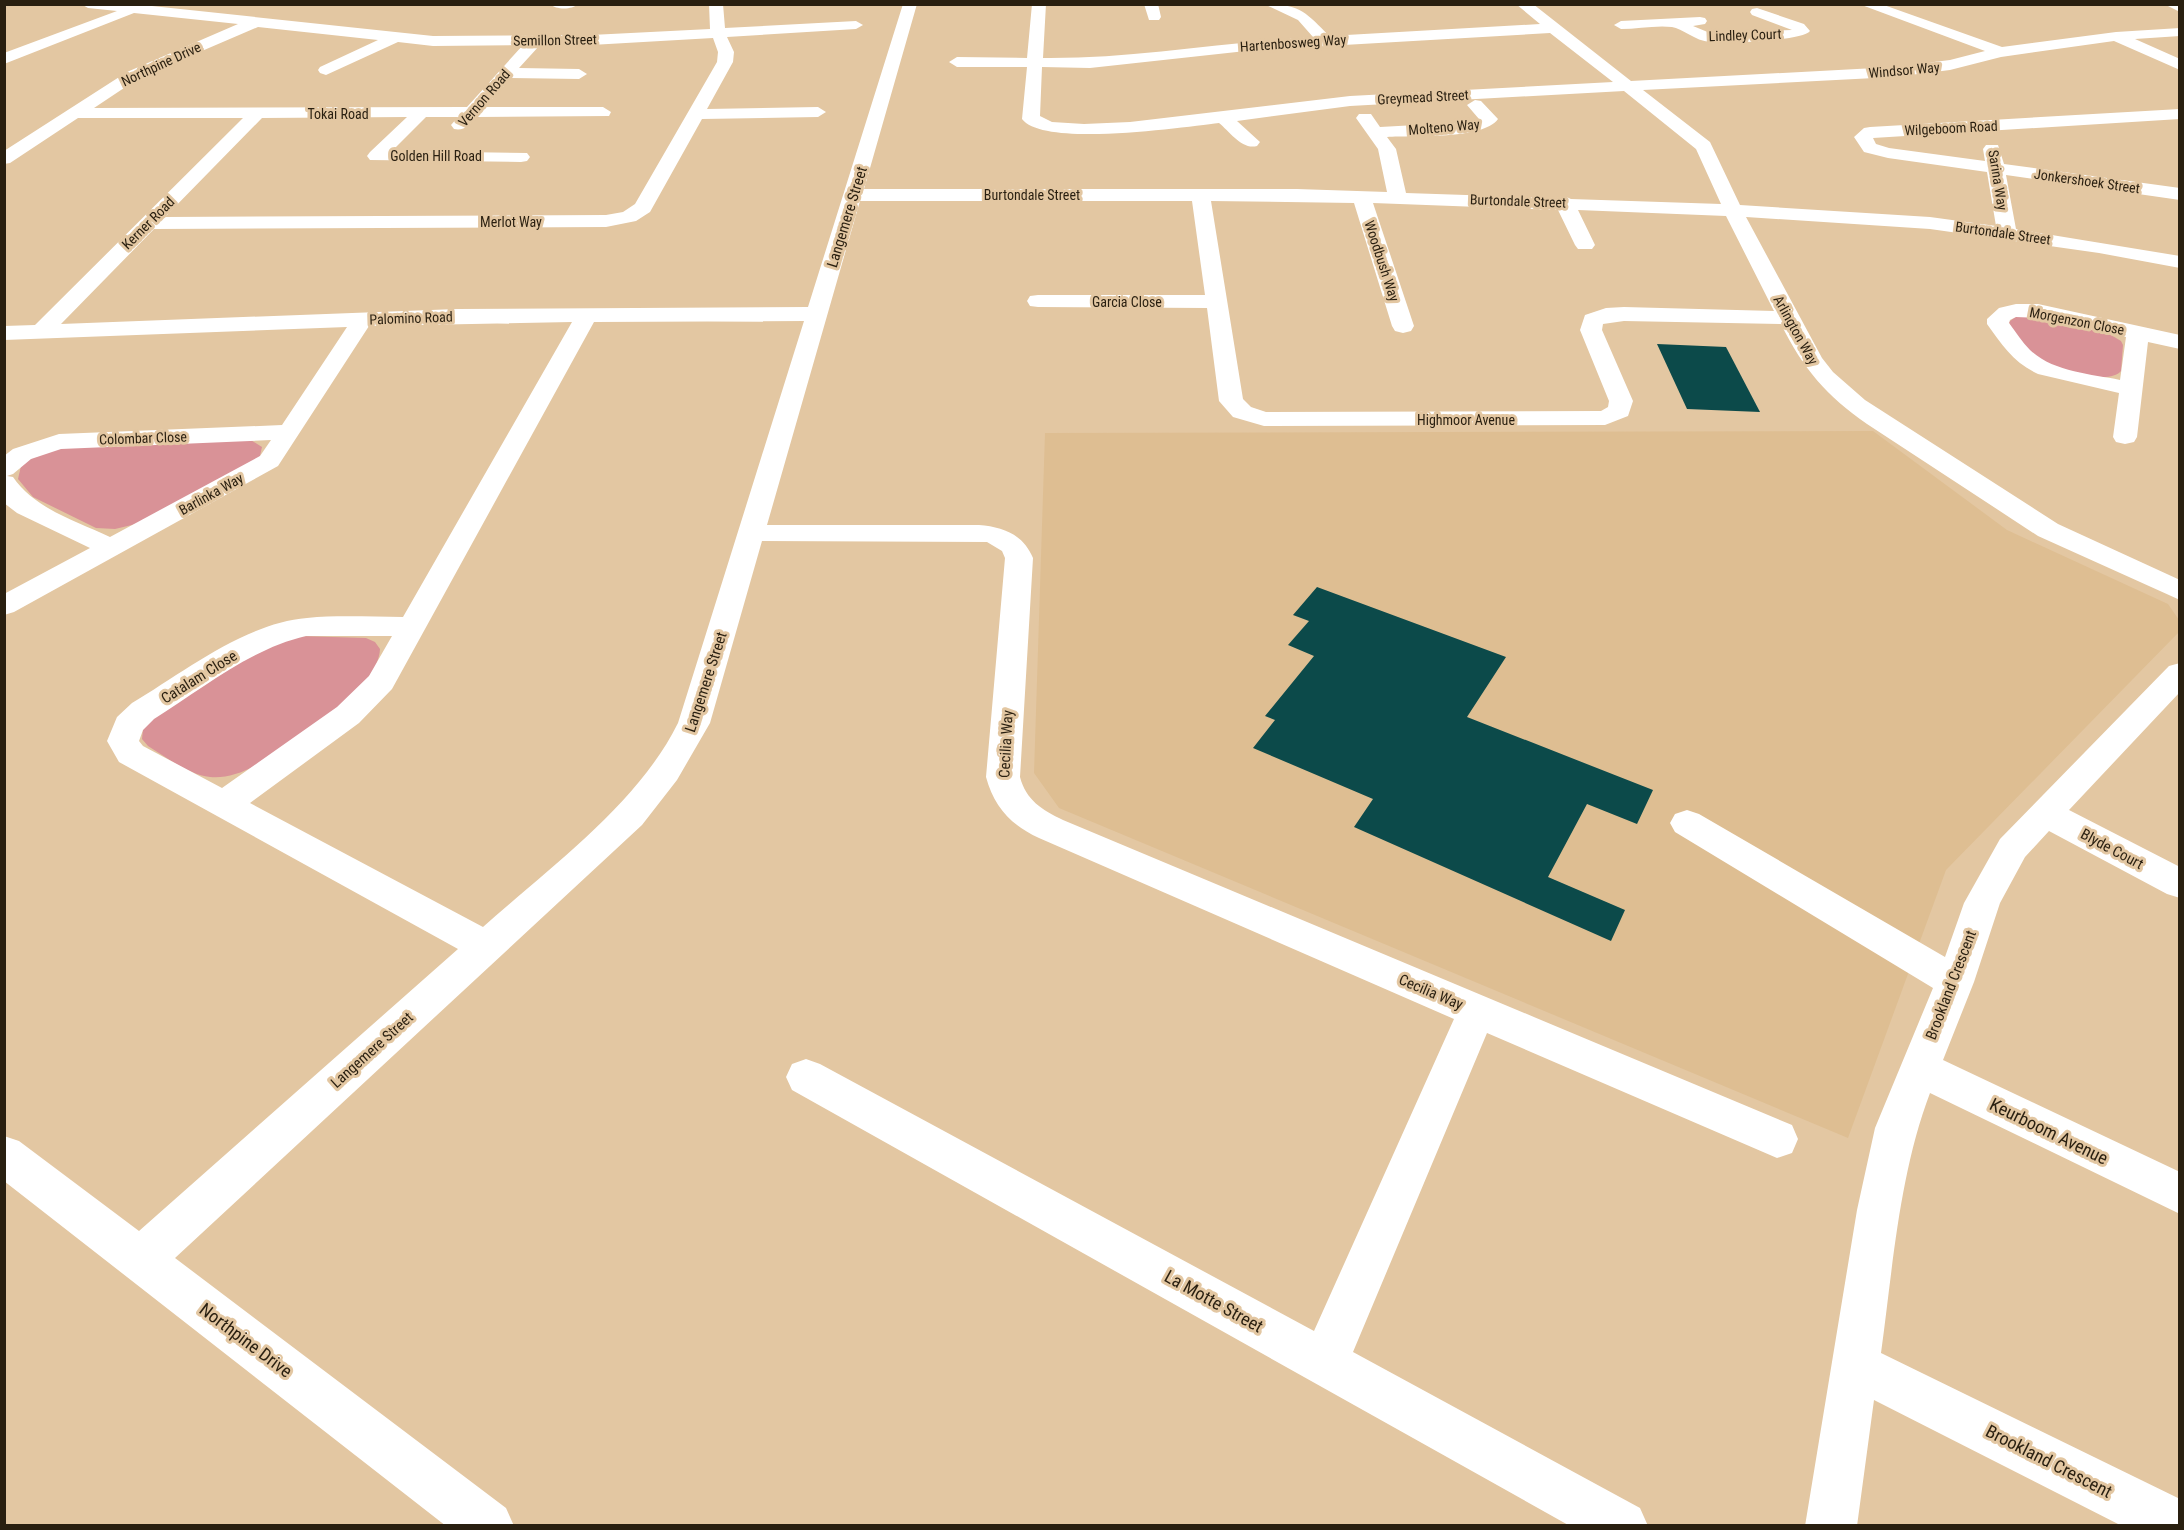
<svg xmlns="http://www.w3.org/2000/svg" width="2184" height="1530" viewBox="0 0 2184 1530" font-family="'Roboto Condensed',sans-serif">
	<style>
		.built { fill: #debe92 }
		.green { fill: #d99297 }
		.building { fill: #0c4a4a }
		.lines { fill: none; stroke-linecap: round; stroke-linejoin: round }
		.minor { fill: #fff; fill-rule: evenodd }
		.labels { text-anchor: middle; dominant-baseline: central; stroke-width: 6; stroke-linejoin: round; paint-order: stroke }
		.far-street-label { font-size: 14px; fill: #291f10; stroke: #e3c7a2 }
		.street-label { font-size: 15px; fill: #291f10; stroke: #e3c7a2 }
		.near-street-label { font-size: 18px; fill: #291f10; stroke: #e3c7a2 }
	</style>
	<rect width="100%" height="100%" fill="#e3c7a2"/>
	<!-- built -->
	<path class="built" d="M1873,431L2007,530L2168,604L2179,620V632L1946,870L1848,1138L1059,808L1034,773L1045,433Z"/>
	<!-- green -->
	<g class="green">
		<path d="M2031,315L2106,332L2121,341L2123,345L2121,371C2108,387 2048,367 2033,356C2025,350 2012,332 2009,322L2015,317Z"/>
		<path d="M249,439L262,447L260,456L255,461L136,524L115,529L96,528L33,497L18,479L21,466L27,460L60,448Z"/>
		<path d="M299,636L366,638L375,642L380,649C379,669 362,685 349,699C314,724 254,782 210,777C189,775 166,757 148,746L142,739L143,729L149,721L257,651Z"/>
	</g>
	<!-- building -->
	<g class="building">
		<path d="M1657,344L1726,347L1760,412L1687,409Z"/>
		<path d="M1317,587L1506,657L1467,717L1653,790L1637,824L1587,804L1548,877L1625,910L1611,941L1354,827L1373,799L1253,748L1275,720L1265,716L1314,656L1288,645L1309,621L1293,615Z"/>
	</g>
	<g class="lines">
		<!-- minor -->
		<g class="minor">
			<path d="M81,4H133L433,36L591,35L710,29L709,4H723L725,28L856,21L863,25L856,29L727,37L734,52L733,62L707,109L818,107L826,112L818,117L702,119L650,212L636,221L606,227L154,229L61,324L457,309L808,307L903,4H917L864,189H1297L1387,192L1378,149L1356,118L1359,114H1371L1380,127L1471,122L1479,119L1467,105L1475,100L1481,101L1498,119C1483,140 1413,135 1387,137L1396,149L1406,193L1557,198L1564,196L1571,199L1721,204L1696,149L1624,91L1350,106L1237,121L1260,142L1257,146C1242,150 1230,132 1219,123C1184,127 1044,148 1022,119L1027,67H957L949,62L957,57L1027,58L1032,4H1046L1043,58C1133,59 1223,42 1313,37L1298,20L1264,4C1299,4 1306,12 1329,36L1540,24L1516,4H1533L1631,81L1894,67L1950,60L1985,51L1859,4H1881L2002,47L2116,32L2180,28V36L2135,39L2180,59V70L2114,41L2001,57L1950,70L1894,77L1643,90L1710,142L1740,205L1930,217L1996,226L1987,172L1888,158L1864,152L1854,137L1864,128L1870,127L2180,109V119L1873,138L1876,144L1889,148L1985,161L1983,149L1986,145H1998L2004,164L2180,188V200L2006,175L2016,229L2180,256V268L2099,253L1930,229L1746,217L1822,358L1833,372L1865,400L2058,524L2180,580V600L2038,536L1867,424C1827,396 1803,369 1781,324L1624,321L1603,324L1602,330L1633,401L1628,416L1605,425L1264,426L1233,417L1219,401L1207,308L1038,307L1030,306L1027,301L1030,296L1038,295H1205L1192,201H860L767,525H979C1003,527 1023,534 1033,558L1020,777C1026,800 1042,810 1063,820L1792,1125L1798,1139L1792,1153L1777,1158L1487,1033L1353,1352L1640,1508L1648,1526H1570L792,1090L786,1077L792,1064L806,1059L820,1064L1314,1331L1454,1019L1039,838C1011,825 994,807 986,777L1005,558L1002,551L987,542L762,541L710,723L677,780L642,825L175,1258L506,1508L514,1526H446L4,1181V1136L19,1141L139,1231L458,949L119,762L107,741L117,717L132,703C184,672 245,623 307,618C338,615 371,617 403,617L572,322L369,326L278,466L14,612L4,615V594L90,548L17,513L4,503V456L13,449L59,434L282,425L347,327L4,340V326L35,325L243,118H78L10,163L4,164V151L127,72L238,24L134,13L4,64V53L117,11L88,8ZM258,27L378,40L320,67L318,70L320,73L326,75L398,42L433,46L523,45L467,107L94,108L139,78ZM1550,33L1613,82L1350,96L1130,122L1084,124L1052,122L1040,116L1042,67L1090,68L1255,50ZM713,38L718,52L717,62L635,204L623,212L606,215L165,217L262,118L407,117L370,152L367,156L370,160L521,162L527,161L530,157L527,153L392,151L426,117H458L451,125L454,129C465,131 469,125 476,117L609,116L611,112L603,107H485L511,78L579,79L587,74L579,69L519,68L540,45H591ZM1211,201L1354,203L1392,326L1395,331L1403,333L1411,331L1414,326L1373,203L1558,210L1575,245L1578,249H1592L1595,245L1578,210L1726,216L1774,311L1624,307L1606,308L1585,315L1580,330L1609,401L1608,407L1601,411L1266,412L1251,407L1243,399ZM804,321L678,723C638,804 550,867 483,927L250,803L359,723L392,689L594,322ZM271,440L260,456L110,537C76,521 35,509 13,477L7,476L13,474L31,459L61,449ZM306,636H392L369,676L337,707L222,788L143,746L139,741L143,730L154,719C202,689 250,649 306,636Z"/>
			<path d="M550,4H578C572,10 556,10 550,4Z"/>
			<path d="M1144,4H1158L1161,17L1159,20H1149Z"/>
			<path d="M2164,4H2180V12Z"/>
			<path d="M1757,8L1804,24L1810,31C1802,41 1726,44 1710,42C1695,41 1682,28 1672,27C1656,25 1637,29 1621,29L1614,25L1621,21L1700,17L1705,18L1707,21L1705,24L1693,26L1710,33L1792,30L1752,15L1750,12L1752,9Z"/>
			<path d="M2016,304H2038L2180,335V349L2148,342L2137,437L2134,442L2125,444L2116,442L2113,437L2119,393L2038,374C2014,363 2002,345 1987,324V319L1999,308ZM2016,317L2038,318L2126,337L2120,380C2091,374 2053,372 2030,350C2022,342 2016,332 2009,323L2010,320Z"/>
			<path d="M2180,663V692L2069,810L2180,867V898L2167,894L2049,831L2025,857L2000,903L1974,982L1943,1060L2180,1172V1214L1930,1093C1899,1175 1893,1266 1881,1353L2180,1499V1526H2122L1874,1400L1857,1526H1805L1857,1210L1875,1128L1933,988L1675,832L1670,823L1675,814L1687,810L1699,814L1945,957L1964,903L2000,839L2169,666Z"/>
		</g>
	</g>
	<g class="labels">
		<!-- far-street labels -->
		<g class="far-street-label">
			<text transform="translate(1745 35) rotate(-2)">Lindley Court</text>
			<text transform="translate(555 40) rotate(-1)">Semillon Street</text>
			<text transform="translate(1293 43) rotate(-4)">Hartenbosweg Way</text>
			<text transform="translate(161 64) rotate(-25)">Northpine Drive</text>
			<text transform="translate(1904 70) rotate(-5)">Windsor Way</text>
			<text transform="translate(1423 97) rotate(-3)">Greymead Street</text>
			<text transform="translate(484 98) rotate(-49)">Vernon Road</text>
			<text x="338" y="114">Tokai Road</text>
			<text transform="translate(1444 127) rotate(-5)">Molteno Way</text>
			<text transform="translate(1951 128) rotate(-3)">Wilgeboom Road</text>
			<text x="436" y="156">Golden Hill Road</text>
			<text transform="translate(1998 180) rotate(81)">Sarina Way</text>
			<text transform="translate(2087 181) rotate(8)">Jonkershoek Street</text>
			<text x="1032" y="195">Burtondale Street</text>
			<text transform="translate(1518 201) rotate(2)">Burtondale Street</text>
			<text x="511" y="222">Merlot Way</text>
			<text transform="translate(148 223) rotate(-45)">Kerner Road</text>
			<text transform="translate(2003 233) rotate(8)">Burtondale Street</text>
			<text transform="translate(1382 261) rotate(72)">Woodbush Way</text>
			<text x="1127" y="302">Garcia Close</text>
			<text transform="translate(411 318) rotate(-2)">Palomino Road</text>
			<text transform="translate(2077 321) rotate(11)">Morgenzon Close</text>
			<text transform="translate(1796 330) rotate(61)">Arlington Way</text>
			<text x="1466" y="420">Highmoor Avenue</text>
			<text transform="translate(143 438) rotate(-2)">Colombar Close</text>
			<text transform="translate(211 494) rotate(-29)">Barlinka Way</text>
		</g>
		<!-- street labels -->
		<g class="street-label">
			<text transform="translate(847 217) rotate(-73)">Langemere Street</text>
			<text transform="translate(199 677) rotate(-32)">Catalam Close</text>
			<text transform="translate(706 682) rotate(-72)">Langemere Street</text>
			<text transform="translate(1006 744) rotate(-87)">Cecilia Way</text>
			<text transform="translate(2112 849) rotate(28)">Blyde Court</text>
			<text transform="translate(1951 985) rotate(-69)">Brookland Crescent</text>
			<text transform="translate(1431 992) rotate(23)">Cecilia Way</text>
			<text transform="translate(372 1050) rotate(-42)">Langemere Street</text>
		</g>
		<!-- near-street labels -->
		<g class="near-street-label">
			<text transform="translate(2049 1131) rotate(26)">Keurboom Avenue</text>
			<text transform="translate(1214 1301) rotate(29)">La Motte Street</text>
			<text transform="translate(246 1340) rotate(37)">Northpine Drive</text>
			<text transform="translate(2049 1461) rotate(27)">Brookland Crescent</text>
		</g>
	</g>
	<!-- border -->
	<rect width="2184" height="1530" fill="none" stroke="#291f10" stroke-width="12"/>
</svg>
